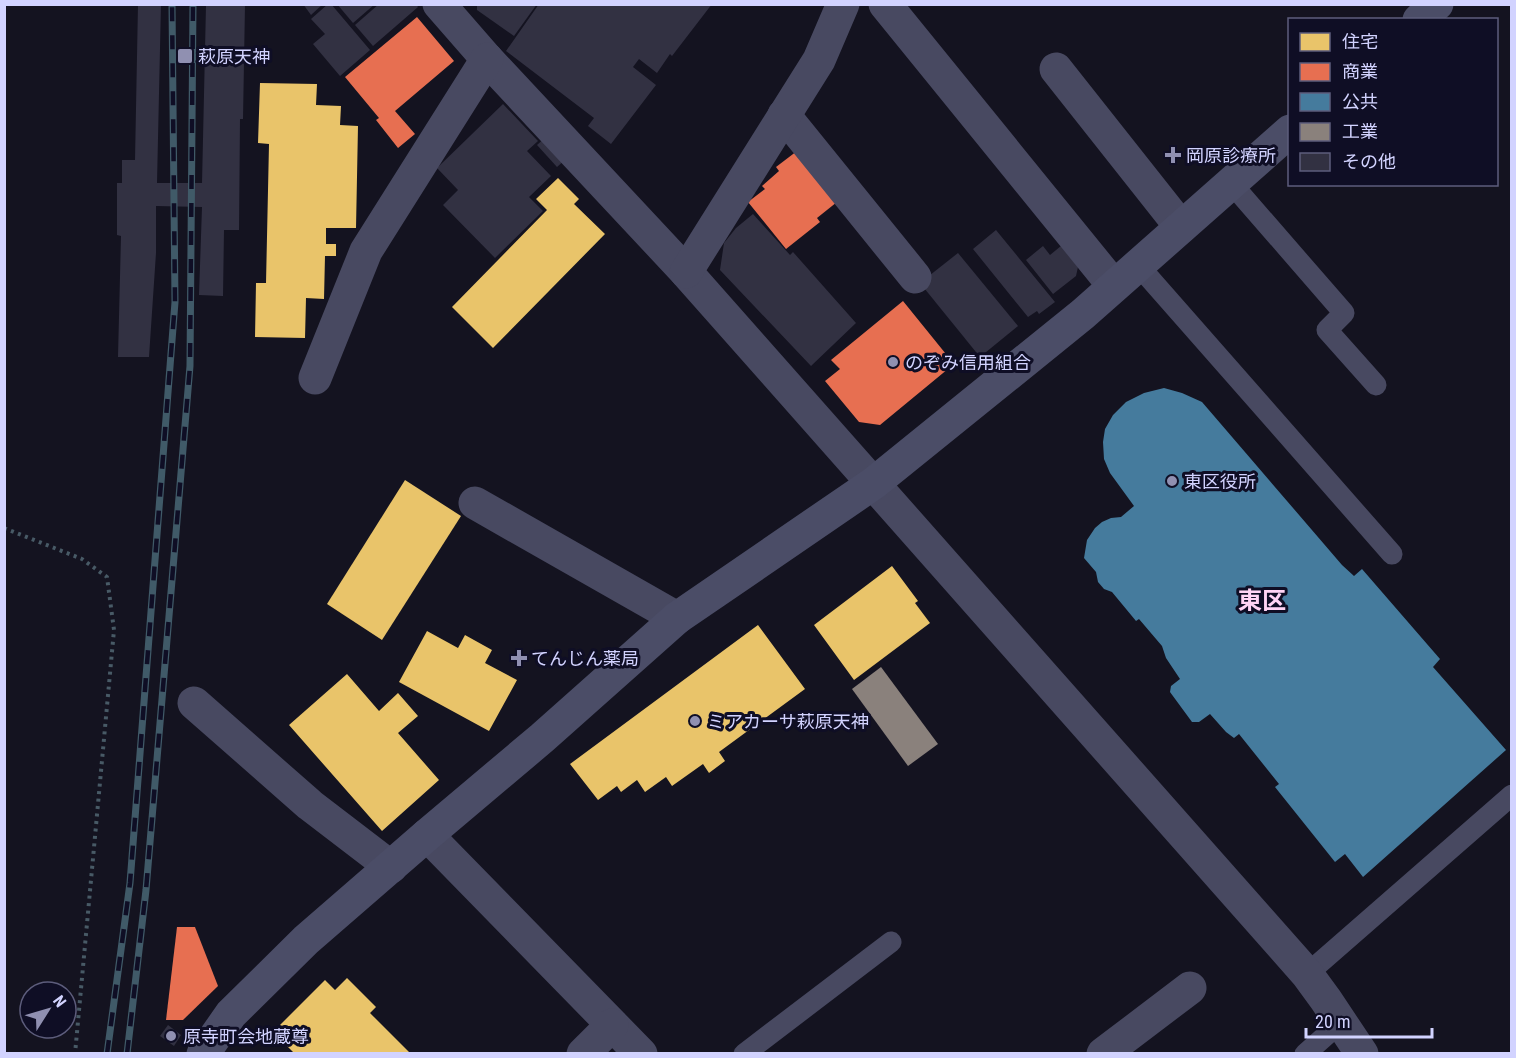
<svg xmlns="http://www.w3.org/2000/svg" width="1516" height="1058" viewBox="0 0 1516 1058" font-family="'Roboto Condensed','Noto Sans JP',sans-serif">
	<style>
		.homes { fill: #e9c46a }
		.shops { fill: #e76f51 }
		.public { fill: #457b9d }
		.industry { fill: #8a817c }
		.building { fill: #323142 }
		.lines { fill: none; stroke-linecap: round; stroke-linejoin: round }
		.path { stroke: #485a66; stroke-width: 4; stroke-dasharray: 3 4.5; stroke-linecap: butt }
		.lane { stroke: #484961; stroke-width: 21 }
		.street { stroke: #484961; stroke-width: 33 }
		.secondary { stroke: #4b4d67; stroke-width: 33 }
		.rail-casing { stroke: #405a68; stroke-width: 7 }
		.rail { stroke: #0f0e25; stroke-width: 4.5; stroke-dasharray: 14; stroke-linecap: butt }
		.poi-dot { fill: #9090b1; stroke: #0f0e25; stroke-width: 2 }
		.labels { text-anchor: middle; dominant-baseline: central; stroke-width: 6; stroke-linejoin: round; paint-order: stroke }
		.poi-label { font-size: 18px; fill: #d2d3ff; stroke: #0f0e25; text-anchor: start }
		.district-label { font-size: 24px; font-weight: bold; fill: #ffd4f5; stroke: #0f0e25 }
	</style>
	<rect width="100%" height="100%" fill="#141320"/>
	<!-- homes -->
	<g class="homes">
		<path d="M260,83L317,84L316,105L341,106L340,125L358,126L356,228H326V244H336V256H325L324,299L306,298L305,338L255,337L256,283H266L269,144L258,143Z"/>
		<path d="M558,178L579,199L574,204L605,234L493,348L452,307L547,210L536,199Z"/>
		<path d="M405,480L461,516L382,640L327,604Z"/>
		<path d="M892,566L918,601L915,603L930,623L854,680L814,625Z"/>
		<path d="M758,625L805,689L719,752L725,761L709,773L703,764L672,786L666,777L645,792L637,780L621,792L617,786L598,800L570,764Z"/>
		<path d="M427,631L458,648L465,635L492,650L485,663L517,680L489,731L399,682Z"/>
		<path d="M347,674L379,711L398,693L418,716L398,733L439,780L382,831L289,725Z"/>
		<path d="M347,978L376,1007L370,1013L411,1054H295L273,1032L325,980L335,990Z"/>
	</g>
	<!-- shops -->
	<g class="shops">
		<path d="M417,17L454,61L395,111L415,134L398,148L376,120L379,118L345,77Z"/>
		<path d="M797,151L837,202L817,218L820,222L786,249L748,202L765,189L762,186L779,171L776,167Z"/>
		<path d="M903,301L954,364L880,425L859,422L825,381L840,369L831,360Z"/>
		<path d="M177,927H195L218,986L183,1020H166Z"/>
	</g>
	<!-- public -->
	<path class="public" d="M1164,388L1182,393L1202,402L1342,565L1354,576L1362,569L1440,659L1433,667L1506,750L1363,877L1345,854L1335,862L1275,787L1279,784L1239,734L1234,738L1226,732L1210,714L1199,722H1192L1170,692L1171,686L1180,679L1166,658L1162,646L1139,619L1136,621L1112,592L1104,589L1098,582L1096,572L1084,558L1087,540L1095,528L1102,522L1111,518L1121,517L1134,506L1110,473L1104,459L1103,442L1105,429L1113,415L1126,402L1144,393Z"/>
	<!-- industry -->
	<path class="industry" d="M881,667L938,744L908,766L852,689Z"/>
	<!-- building -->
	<g class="building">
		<path d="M138,4H161L157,183H202L206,5H245L243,119H240L239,230H224L223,296L199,295L202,207L156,206V253L149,357H118L121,236L117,235V183H122V160H135Z"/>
		<path d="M303,4H323L311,15Z"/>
		<path d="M328,4H331L370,50L340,76L313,44L325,34L311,19Z"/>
		<path d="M337,4H375L353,23Z"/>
		<path d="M379,4H416L418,7L373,46L355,25Z"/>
		<path d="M477,4H537L514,36L477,10Z"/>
		<path d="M539,4H712L672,56L670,54L657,73L639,59L633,67L656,85L611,144L588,126L594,118L506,51Z"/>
		<path d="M503,104L538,141L527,151L551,176L529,197L543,211L495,258L443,205L458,190L437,168Z"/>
		<path d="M546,137L566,159L557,167L537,145Z"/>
		<path d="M753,214L790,255L793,252L856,323L811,366L720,270L724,243L736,228Z"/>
		<path d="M996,230L1055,302L1039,314L1037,311L1028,317L973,249Z"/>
		<path d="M1043,246L1050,255L1061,246L1078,267L1076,276L1053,294L1026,260Z"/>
		<path d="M958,253L1018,326L980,357L920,283Z"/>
		<path d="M168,1025L181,1035L174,1046L160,1036Z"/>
	</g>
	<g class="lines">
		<!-- path -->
		<path class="path" d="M4,528L82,559L107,577L114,630L75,1054"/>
		<!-- lane -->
		<g class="lane">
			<path d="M1231,183L1344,313L1327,330L1376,385"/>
			<path d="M1138,265L1392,554"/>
			<path d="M1307,974L1512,795"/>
			<path d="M744,1054L891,942"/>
			<path d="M1305,1054L1341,1022"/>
		</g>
		<!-- street -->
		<g class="street">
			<path d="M439,4L487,59L686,272L1307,974L1326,1000L1362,1054"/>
			<path d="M885,4L1114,286"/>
			<path d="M1056,69L1181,227"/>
			<path d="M784,115L915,277"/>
			<path d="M686,272L819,60L843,4"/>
			<path d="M315,378L366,251L487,59"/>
			<path d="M475,503L677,618"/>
			<path d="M194,703L310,805L391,867"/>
			<path d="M427,835L641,1054"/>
			<path d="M583,1054L612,1025"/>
			<path d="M1103,1054L1190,988"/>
		</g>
		<!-- secondary -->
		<g class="secondary">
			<path d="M1419,20L1437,4"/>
			<path d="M203,1054L231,1014L306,940L427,835L542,738L677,618L874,483L1083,314L1290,131"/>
		</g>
		<!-- rail casing -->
		<g class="rail-casing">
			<g id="rail">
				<path d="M107,1054L130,883L175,302L172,4"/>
				<path d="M127,1054L146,890L190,366L193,4"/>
			</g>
		</g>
		<!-- rail -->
		<use href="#rail" class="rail"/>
	</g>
	<!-- markers -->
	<g class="poi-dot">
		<rect x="177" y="48" width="16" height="16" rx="3"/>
		<path d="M1170 146h6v6h6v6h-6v6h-6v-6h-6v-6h6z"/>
		<circle cx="893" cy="362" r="6"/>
		<circle cx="1172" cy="481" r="6"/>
		<path d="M516 649h6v6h6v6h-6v6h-6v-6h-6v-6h6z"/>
		<circle cx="695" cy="721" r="6"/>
		<circle cx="171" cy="1036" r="6"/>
	</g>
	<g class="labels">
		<!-- poi labels -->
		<g class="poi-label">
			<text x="198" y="56">萩原天神</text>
			<text x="1186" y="155">岡原診療所</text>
			<text x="905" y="362">のぞみ信用組合</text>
			<text x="1184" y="481">東区役所</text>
			<text x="531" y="658">てんじん薬局</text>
			<text x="707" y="721">ミアカーサ萩原天神</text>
			<text x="183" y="1036">原寺町会地蔵尊</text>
		</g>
		<!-- district labels -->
		<g class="district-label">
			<text x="1262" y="601">東区</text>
		</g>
	</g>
	<!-- border -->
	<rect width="1516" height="1058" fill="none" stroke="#d2d3ff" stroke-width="12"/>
	<!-- legend -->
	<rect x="1288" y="18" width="210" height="168" fill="#0f0e25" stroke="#5d5d7c" stroke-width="1.5"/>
	<rect x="1300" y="33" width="30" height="18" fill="#e9c46a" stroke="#5d5d7c" stroke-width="1.5"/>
	<text x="1342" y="48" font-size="18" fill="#d2d3ff">住宅</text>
	<rect x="1300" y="63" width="30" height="18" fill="#e76f51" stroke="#5d5d7c" stroke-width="1.5"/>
	<text x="1342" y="78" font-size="18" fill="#d2d3ff">商業</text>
	<rect x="1300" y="93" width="30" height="18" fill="#457b9d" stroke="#5d5d7c" stroke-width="1.5"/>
	<text x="1342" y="108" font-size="18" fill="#d2d3ff">公共</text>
	<rect x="1300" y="123" width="30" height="18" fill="#8a817c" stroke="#5d5d7c" stroke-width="1.5"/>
	<text x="1342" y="138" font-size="18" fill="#d2d3ff">工業</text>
	<rect x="1300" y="153" width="30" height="18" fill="#323142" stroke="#5d5d7c" stroke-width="1.5"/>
	<text x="1342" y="168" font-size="18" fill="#d2d3ff">その他</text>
	<!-- north arrow -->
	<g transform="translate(48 1010) rotate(53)"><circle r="28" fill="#0f0e25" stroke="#5d5d7c" stroke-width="1.5"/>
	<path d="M0-4.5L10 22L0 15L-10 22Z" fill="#9090b1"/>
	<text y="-9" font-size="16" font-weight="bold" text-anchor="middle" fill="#d2d3ff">N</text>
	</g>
	<!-- scale -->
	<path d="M1306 1028v9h126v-9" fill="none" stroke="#d2d3ff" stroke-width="3"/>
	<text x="1315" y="1028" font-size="18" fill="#d2d3ff" stroke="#0f0e25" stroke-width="4.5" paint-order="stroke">20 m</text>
</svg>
